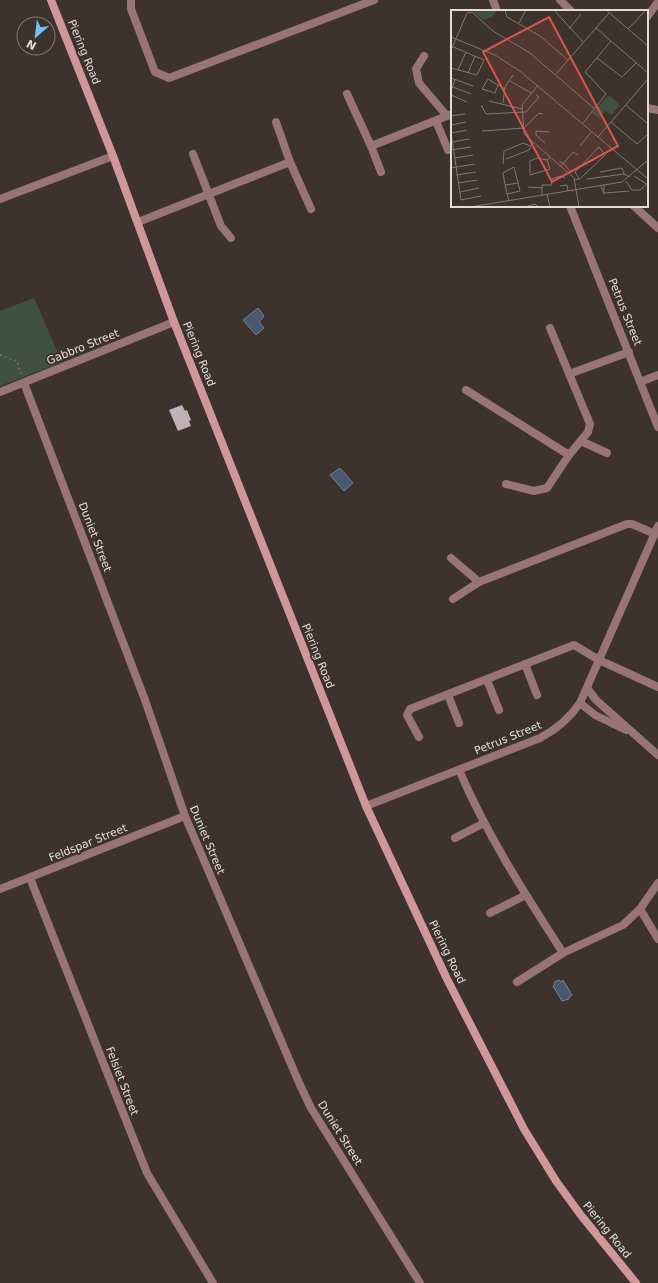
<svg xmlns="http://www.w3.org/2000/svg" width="658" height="1283" viewBox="0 0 658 1283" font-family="'DejaVu Sans',sans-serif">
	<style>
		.green { fill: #3f5242 }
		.water { fill: #48586e; stroke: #76808e }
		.building { fill: #c1b2b8 }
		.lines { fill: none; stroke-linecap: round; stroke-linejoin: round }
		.path { stroke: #6f6660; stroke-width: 2; stroke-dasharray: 2 3; stroke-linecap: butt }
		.street { stroke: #987475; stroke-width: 8 }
		.secondary { stroke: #d09799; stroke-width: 8 }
		.labels { text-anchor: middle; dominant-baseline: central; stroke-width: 4; stroke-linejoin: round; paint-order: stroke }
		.street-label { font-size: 11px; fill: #e2dcd7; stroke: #3d332c }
		.inset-road { fill: none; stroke: #7f7770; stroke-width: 1 }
		.view { fill: #d95554; fill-opacity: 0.15; stroke: #d95554; stroke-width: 2 }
		.inset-edge { fill: none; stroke: #e2dcd7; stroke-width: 2 }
	</style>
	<rect width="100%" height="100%" fill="#3d332c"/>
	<!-- green -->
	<path class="green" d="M34,298L62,362L0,386V311Z"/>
	<!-- water -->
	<g class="water">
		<path d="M258,308L264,316L259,322L264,328L256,335L243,320Z"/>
		<path d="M340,468L353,483L344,491L330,475Z"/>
		<path d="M559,980L561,982L563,980L572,995L569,997V999L562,1001L553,986L555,984L554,982Z"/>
	</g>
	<!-- building -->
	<path class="building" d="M182,405L185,411L187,410L191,420L189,421L191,426L178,431L169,410Z"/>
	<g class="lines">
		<!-- path -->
		<path class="path" d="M0,355L17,361L21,374"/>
		<!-- street -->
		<g class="street">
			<path d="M131,0V9L155,72L169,78L374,0"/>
			<path d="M493,0L497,11"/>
			<path d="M560,0L571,11"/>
			<path d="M647,17L658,2"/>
			<path d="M424,56L416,69L419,83L447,116"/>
			<path d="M347,94L371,146L452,114"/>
			<path d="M647,108L658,110"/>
			<path d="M436,121L448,150"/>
			<path d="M276,122L290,162L311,209"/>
			<path d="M371,146L381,172"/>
			<path d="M193,154L221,226L231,238"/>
			<path d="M0,199L113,156"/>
			<path d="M570,206L658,427"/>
			<path d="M634,206L658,228"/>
			<path d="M138,222L290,162"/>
			<path d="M569,374L629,352"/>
			<path d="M640,382L658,375"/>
			<path d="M24,383L145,700L185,816L300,1085L311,1108L420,1283"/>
			<path d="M466,390L569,455L588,432L590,424L550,328"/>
			<path d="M0,392L174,322"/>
			<path d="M581,441L607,453"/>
			<path d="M506,484L534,491L547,488L569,455"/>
			<path d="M451,558L479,582L627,524H632L655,534"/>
			<path d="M453,599L479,582"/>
			<path d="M525,664L537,695"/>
			<path d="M487,680L499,710"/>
			<path d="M587,688L596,700L658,755"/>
			<path d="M448,695L459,723"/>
			<path d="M580,703L595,715L626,730"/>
			<path d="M419,737L407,715L410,709L574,645L599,660L658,687"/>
			<path d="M459,770C487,835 525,894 563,953"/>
			<path d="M366,806L540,738C557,729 569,719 580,703L658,526"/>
			<path d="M455,838L484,823"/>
			<path d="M30,878L147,1173L213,1283"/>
			<path d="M0,889L185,816"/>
			<path d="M640,909L658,939"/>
			<path d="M490,913L526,895"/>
			<path d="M517,982L563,953L623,925L640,909L658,883"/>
		</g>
		<!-- secondary -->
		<path class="secondary" d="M51,0L113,156L174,322L366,806L447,979L524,1129L556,1181L580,1214L636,1283"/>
	</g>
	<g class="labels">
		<!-- street labels -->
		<g class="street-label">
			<text transform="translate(84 52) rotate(68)">Piering Road</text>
			<text transform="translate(625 312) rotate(68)">Petrus Street</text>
			<text transform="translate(83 347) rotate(-22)">Gabbro Street</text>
			<text transform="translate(199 354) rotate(68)">Piering Road</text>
			<text transform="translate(95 537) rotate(69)">Duniet Street</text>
			<text transform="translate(318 656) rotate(68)">Piering Road</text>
			<text transform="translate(508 738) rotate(-22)">Petrus Street</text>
			<text transform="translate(207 840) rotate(67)">Duniet Street</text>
			<text transform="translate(88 843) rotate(-22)">Feldspar Street</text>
			<text transform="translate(447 952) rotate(64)">Piering Road</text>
			<text transform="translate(122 1081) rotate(69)">Felsiet Street</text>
			<text transform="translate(340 1133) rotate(58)">Duniet Street</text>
			<text transform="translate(607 1230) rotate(51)">Piering Road</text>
		</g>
	</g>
	<!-- overview -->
	<g transform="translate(451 10)">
		<rect width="197" height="197" fill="#3d332c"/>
		<path d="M21,0H46L41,7L32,10ZM158,85L169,95L160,105L154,101L148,108L141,103Z" fill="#3f5242"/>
		<path class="inset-road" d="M54,0L56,7L89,26L117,50M103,0L132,32M155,0L197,36M68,13L75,0M145,18L197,63M118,19L130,4M177,19L195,0M0,27L44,45L70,62L197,169M0,36L33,50L26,65L0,58M1,38L16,3L21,2L42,21L79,43L144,99M146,48L171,67L185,53M7,60L15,42M17,63L24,46M105,64L158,3M0,68L22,76M59,71L80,83M47,75L44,83L31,79L37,69L47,75L54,79M87,75L71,95L73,124L123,168L128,197M2,77L20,84M0,81L4,69M0,85L16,92M38,91L71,99M52,93L54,77L62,65M30,95L35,104L75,102L88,87L85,85M175,95L197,114M0,106L14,104M160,112L186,134L197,124M132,113L155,84L134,62L160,31M0,115L15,112M73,118L88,103L92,104M31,121L73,118M0,122L10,190L30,186M0,123L16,120M147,127L197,69M2,132L18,129M94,133L85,125V121L99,122M129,136L141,121M0,140L20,137M4,148L22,145M55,149L78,140L82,132M96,150L99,159L79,165V151L86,148L96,150L100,147M108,152L112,153L118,160M52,154L53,141L72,133L79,136M110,156L122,142L127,145M0,158L24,154M149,162L171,158L173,164M5,165L25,162M183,166L197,175M136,169L173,164L179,167M124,170L128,169L130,168L154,145L148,137L124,162L128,169M175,171L181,180H189L196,174M7,173L26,170M54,175L68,173M109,176L116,175L117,181M150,176L153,184V175M77,177L91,178M9,182L28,178M154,183L178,181M56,184L69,181L63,157L52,163V164L56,184L58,190M96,184L99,197M91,185V175H100L101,169L109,166L114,168M19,197L171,172L197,150M74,197L84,194L87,197"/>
		<path class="view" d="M98,7L167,136L101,172L32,42Z"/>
		<rect width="197" height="197" class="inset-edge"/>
	</g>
	<!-- north arrow -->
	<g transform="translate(36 36) rotate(208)"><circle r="19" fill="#3d332c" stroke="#7f7770"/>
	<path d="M0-3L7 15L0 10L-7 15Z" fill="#73c1f5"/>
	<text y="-6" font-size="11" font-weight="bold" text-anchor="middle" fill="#e2dcd7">N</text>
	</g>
</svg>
